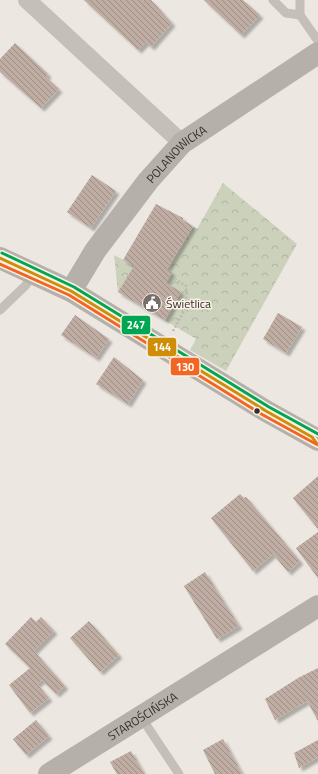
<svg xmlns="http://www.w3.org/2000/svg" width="318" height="774" viewBox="0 0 318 774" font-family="'Titillium Web',sans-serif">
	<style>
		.park { fill: url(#park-crowns) }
		.building { fill: url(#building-back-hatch); filter: url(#shadow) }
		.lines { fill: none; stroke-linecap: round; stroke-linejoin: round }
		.path { stroke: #beb8b2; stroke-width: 2.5; stroke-dasharray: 2 2; stroke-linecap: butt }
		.lane { stroke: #c5bfb9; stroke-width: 9 }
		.street { stroke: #c5bfb9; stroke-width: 18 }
		.secondary { stroke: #b6b0aa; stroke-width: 22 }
		.bus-1-casing { stroke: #f8f2e8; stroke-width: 6 }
		.bus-2-casing { stroke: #f8f2e8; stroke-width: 6 }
		.bus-3-casing { stroke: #f8f2e8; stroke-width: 6 }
		.bus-1 { stroke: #d08e08; stroke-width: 3 }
		.bus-2 { stroke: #f26522; stroke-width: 3 }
		.bus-3 { stroke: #00a651; stroke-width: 3 }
		.bus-dot { fill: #352d28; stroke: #f8f2e8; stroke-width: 1.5 }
		.labels { text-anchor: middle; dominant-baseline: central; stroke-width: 3; stroke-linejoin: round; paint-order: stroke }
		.street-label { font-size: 12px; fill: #352d28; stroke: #f8f2e8 }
		.poi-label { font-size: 12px; fill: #352d28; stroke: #f8f2e8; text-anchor: start }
		.line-badge { stroke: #f8f2e8; stroke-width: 1.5 }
		.badge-label { font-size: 11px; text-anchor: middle; font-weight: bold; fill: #fff }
	</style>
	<defs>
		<pattern id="park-crowns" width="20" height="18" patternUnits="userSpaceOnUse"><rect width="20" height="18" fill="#ccd1bc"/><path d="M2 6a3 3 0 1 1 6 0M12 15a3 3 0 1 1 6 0" fill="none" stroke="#b0b4a2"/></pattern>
		<pattern id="building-back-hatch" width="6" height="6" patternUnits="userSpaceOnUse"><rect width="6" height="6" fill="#bfada3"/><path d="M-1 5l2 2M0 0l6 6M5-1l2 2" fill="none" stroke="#9c8d85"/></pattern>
		<filter id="shadow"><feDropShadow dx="3.5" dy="3.5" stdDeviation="1" flood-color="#0004"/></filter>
	</defs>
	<rect width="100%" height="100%" fill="#ece7e1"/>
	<!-- park -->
	<path class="park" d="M223,183L297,244L226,371L190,350L196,339L118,292L114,255L161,280L193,226L197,229Z"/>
	<!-- building -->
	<g class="building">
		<path d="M84,0H151L172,23L151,47L146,42L138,50Z"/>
		<path d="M204,0H243L260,15L241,35Z"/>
		<path d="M15,43L48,74L46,77L59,89L41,108L0,72V59Z"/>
		<path d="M92,175L116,191L91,228L67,212Z"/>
		<path d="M156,204L183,218V220L193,226L167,269L172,272L166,283L181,292L165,320L118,292L134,266L123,260Z"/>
		<path d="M278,313L302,327L286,353L263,339Z"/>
		<path d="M75,315L109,339L96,358L61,335Z"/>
		<path d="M114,357L143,380L128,404L96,384Z"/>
		<path d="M318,476V529L293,498Z"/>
		<path d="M240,494L244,498L246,497L300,561L288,572L273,554L253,571L211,518Z"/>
		<path d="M318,532V578L296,548Z"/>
		<path d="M205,572L239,626L217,639L184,586Z"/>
		<path d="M31,617L36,622L41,617L54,631L34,651L65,686L56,694L42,680L37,684L49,698L30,713L9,685L30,668L5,644Z"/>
		<path d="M89,621L119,655L100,672L70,638Z"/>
		<path d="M318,668V721L307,701L275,720L265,699L298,678Z"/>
		<path d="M36,720L49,736L26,755L13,739Z"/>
		<path d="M223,739L235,761L242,774H215L203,750Z"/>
		<path d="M318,740V757L299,768L294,753Z"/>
		<path d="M131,751L144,774H117L110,762Z"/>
	</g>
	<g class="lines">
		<!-- path -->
		<path class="path" d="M173,331L187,306L186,286L175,279"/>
		<!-- lane -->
		<g class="lane">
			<path d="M273,0L286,13L300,15"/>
			<path d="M300,0V15L318,41"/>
			<path d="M0,310L25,286L34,274"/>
			<path d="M141,717L179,774"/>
		</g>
		<!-- street -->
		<path class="street" d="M27,0L182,143"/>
		<!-- secondary -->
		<g class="secondary">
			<path d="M0,258L71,291L266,411L318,440"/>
			<path id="s1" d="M71,291L95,251L148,181L182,143L318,53"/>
			<path id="s2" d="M49,774L318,606"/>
		</g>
		<!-- bus-1 casing -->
		<g class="bus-1-casing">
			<path id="bus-1" d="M0,258L71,291L266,411L312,437L318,445"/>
		</g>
		<!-- bus-2 casing -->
		<g class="bus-2-casing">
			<path id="bus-2" d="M0,264L69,295L263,415L316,444"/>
		</g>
		<!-- bus-3 casing -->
		<g class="bus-3-casing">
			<path id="bus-3" d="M2,253L74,287L269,407L318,434"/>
		</g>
		<!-- bus-1 -->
		<use href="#bus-1" class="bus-1"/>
		<!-- bus-2 -->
		<use href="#bus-2" class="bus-2"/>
		<!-- bus-3 -->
		<use href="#bus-3" class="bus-3"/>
	</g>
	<!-- icons -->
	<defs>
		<g id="civic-disc" transform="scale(1)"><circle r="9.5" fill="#756e69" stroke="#f8f2e8"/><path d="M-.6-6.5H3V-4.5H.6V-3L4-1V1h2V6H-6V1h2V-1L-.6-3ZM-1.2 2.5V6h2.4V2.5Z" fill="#fff"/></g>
	</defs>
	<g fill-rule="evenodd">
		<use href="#civic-disc" x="152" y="303"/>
	</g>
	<!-- markers -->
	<circle class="bus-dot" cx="257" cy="411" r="3.5"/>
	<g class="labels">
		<!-- street labels -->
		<g class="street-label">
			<text stroke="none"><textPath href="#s1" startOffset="174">POLANOWICKA</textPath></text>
			<text stroke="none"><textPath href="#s2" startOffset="110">STAROŚCIŃSKA</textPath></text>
		</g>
		<!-- poi labels -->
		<g class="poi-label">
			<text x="166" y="303">Świetlica</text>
		</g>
	</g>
	<g class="line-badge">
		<rect x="121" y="315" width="30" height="20" rx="4" fill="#00a651"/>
		<rect x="147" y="337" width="30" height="20" rx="4" fill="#d08e08"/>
		<rect x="170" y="357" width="30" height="19" rx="4" fill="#f26522"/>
	</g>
	<g class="badge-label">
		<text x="136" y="329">247</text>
		<text x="162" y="351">144</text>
		<text x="185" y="371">130</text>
	</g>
</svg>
